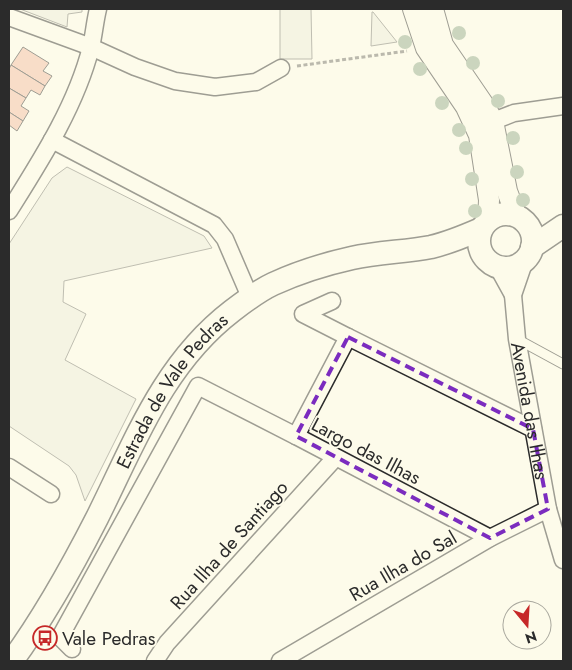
<svg xmlns="http://www.w3.org/2000/svg" width="572" height="670" viewBox="0 0 572 670" font-family="Jost,sans-serif">
	<style>
		.green { fill: #ecebdb; stroke: #74746e }
		.building { fill: #f2b8a0; stroke: #2b2b2b }
		.lines { fill: none; stroke-linecap: round; stroke-linejoin: round }
		.service-casing { stroke: #2b2b2b; stroke-width: 11 }
		.minor-casing { stroke: #2b2b2b; stroke-width: 19 }
		.tertiary-casing { stroke: #2b2b2b; stroke-width: 22 }
		.secondary-casing { stroke: #2b2b2b; stroke-width: 25 }
		.path { stroke: #6a6964; stroke-width: 3; stroke-dasharray: 4 2.5; stroke-linecap: butt }
		.service { stroke: #fdfbea; stroke-width: 9 }
		.minor { stroke: #fdfbea; stroke-width: 16 }
		.tertiary { stroke: #fdfbea; stroke-width: 20 }
		.secondary { stroke: #fdfbea; stroke-width: 22 }
		.tree { fill: #8ea78a }
		.marked { fill: none; stroke: #7b2cbf; stroke-width: 4; stroke-dasharray: 10 6; stroke-linejoin: round }
		.labels { text-anchor: middle; dominant-baseline: central; stroke-width: 4; stroke-linejoin: round; paint-order: stroke }
		.street-label { font-size: 19px; fill: #2b2b2b; stroke: #fdfbea }
		.poi-label { font-size: 19px; fill: #2b2b2b; stroke: #fdfbea; text-anchor: start }
	</style>
	<rect width="100%" height="100%" fill="#fdfbea"/>
	<!-- green -->
	<g class="green">
		<path d="M20,9H82V12L68,14L67,27Z"/>
		<path d="M280,9H311L312,59H280Z"/>
		<path d="M372,12H373L397,42L371,46Z"/>
		<path d="M67,167L204,236L212,248L64,281L63,302L86,314L65,360L136,399L85,501L76,475L69,466L9,426V244L52,178Z"/>
	</g>
	<!-- building -->
	<g class="building">
		<path d="M23,47L49,63L43,71L52,76L45,86L11,65Z"/>
		<path d="M11,65L45,86L40,95L31,90L26,98L9,88V69Z"/>
		<path d="M9,88L26,98L21,106L29,111L23,121L9,112Z"/>
		<path d="M9,112L23,121L17,131L9,125Z"/>
	</g>
	<g class="lines">
		<!-- service casing -->
		<g class="service-casing">
			<path id="service" d="M517,339L563,364"/>
		</g>
		<!-- minor casing -->
		<g class="minor-casing">
			<g id="minor">
				<path d="M9,17L91,47L135,67L175,81L215,87L256,82L281,68"/>
				<path d="M483,125L514,113L563,106"/>
				<path d="M52,140L214,225L225,239L250,297"/>
				<path d="M9,211C41,160 76,106 91,47C94,34 95,21 98,9"/>
				<path id="s1" d="M525,260L513,295L517,339L548,509L563,560"/>
				<path d="M497,266L513,295"/>
				<path d="M332,301L303,314L348,337"/>
				<path d="M9,467L51,494"/>
				<path d="M490,538L296,436L348,337L533,429"/>
				<path d="M72,649L60,637L198,386L296,436"/>
				<path d="M155,661L167,643L335,458"/>
				<path d="M280,661L490,538L548,509"/>
			</g>
		</g>
		<!-- tertiary casing -->
		<g class="tertiary-casing">
			<g id="tertiary">
				<path d="M413,9L426,48L466,107L479,135L489,200L488,221"/>
				<path d="M433,9L443,45L486,108L493,121L507,191L516,215"/>
			</g>
		</g>
		<!-- secondary casing -->
		<g class="secondary-casing">
			<g id="secondary">
				<circle cx="506" cy="241" r="27"/>
				<path d="M532,247L563,226"/>
				<path id="s2" d="M12,661C44,617 72,567 97,518C135,442 163,364 232,311C245,301 258,291 273,284C299,272 325,264 352,258C378,252 405,252 431,247C448,243 465,236 481,229"/>
			</g>
		</g>
		<!-- path -->
		<path class="path" d="M297,66L407,51"/>
		<!-- service -->
		<use href="#service" class="service"/>
		<!-- minor -->
		<use href="#minor" class="minor"/>
		<!-- tertiary -->
		<use href="#tertiary" class="tertiary"/>
		<!-- secondary -->
		<use href="#secondary" class="secondary"/>
	</g>
	<!-- trees -->
	<g class="tree">
		<circle cx="459" cy="33" r="7"/>
		<circle cx="405" cy="42" r="7"/>
		<circle cx="473" cy="63" r="7"/>
		<circle cx="420" cy="69" r="7"/>
		<circle cx="498" cy="101" r="7"/>
		<circle cx="442" cy="103" r="7"/>
		<circle cx="459" cy="130" r="7"/>
		<circle cx="513" cy="138" r="7"/>
		<circle cx="466" cy="148" r="7"/>
		<circle cx="517" cy="172" r="7"/>
		<circle cx="472" cy="179" r="7"/>
		<circle cx="523" cy="200" r="7"/>
		<circle cx="475" cy="211" r="7"/>
	</g>
	<!-- marked area -->
	<path d="M0 0H572V670H0ZM348,337L533,429L548,509L490,538L296,436Z" fill="#fdfbea" fill-opacity=".55" fill-rule="evenodd"/>
	<path class="marked" d="M348,337L533,429L548,509L490,538L296,436Z"/>
	<!-- icons -->
	<defs>
		<g id="bus-ring" transform="scale(1.25)"><circle r="9.5" fill="#fdfbea" stroke="#c62828" stroke-width="1.5"/><path d="M-5-6H5V4H4V6H2V4H-2V6H-4V4H-5ZM-3.5-4V0h7V-4ZM-3.5 1.2v1.5H-2V1.2ZM2 1.2v1.5H3.5V1.2Z" fill="#c62828"/></g>
	</defs>
	<g fill-rule="evenodd">
		<use href="#bus-ring" x="45" y="638"/>
	</g>
	<g class="labels">
		<!-- street labels -->
		<g class="street-label">
			<text stroke="none"><textPath href="#s2" startOffset="315">Estrada de Vale Pedras</textPath></text>
			<text stroke="none"><textPath href="#s1" startOffset="154">Avenida das Ilhas</textPath></text>
			<text transform="translate(366 451) rotate(28)">Largo das Ilhas</text>
			<text transform="translate(229 545) rotate(-48)">Rua Ilha de Santiago</text>
			<text transform="translate(403 566) rotate(-30)">Rua Ilha do Sal</text>
		</g>
		<!-- poi labels -->
		<g class="poi-label">
			<text x="62" y="638">Vale Pedras</text>
		</g>
	</g>
	<!-- border -->
	<rect width="572" height="670" fill="none" stroke="#2b2b2b" stroke-width="20"/>
	<!-- north arrow -->
	<g transform="translate(527 625) rotate(162)"><circle r="24" fill="#fdfbea" stroke="#a9a89e"/>
	<path d="M0-4L9 19L0 12L-9 19Z" fill="#c62828"/>
	<text y="-8" font-size="14" font-weight="bold" text-anchor="middle" fill="#2b2b2b">N</text>
	</g>
</svg>
